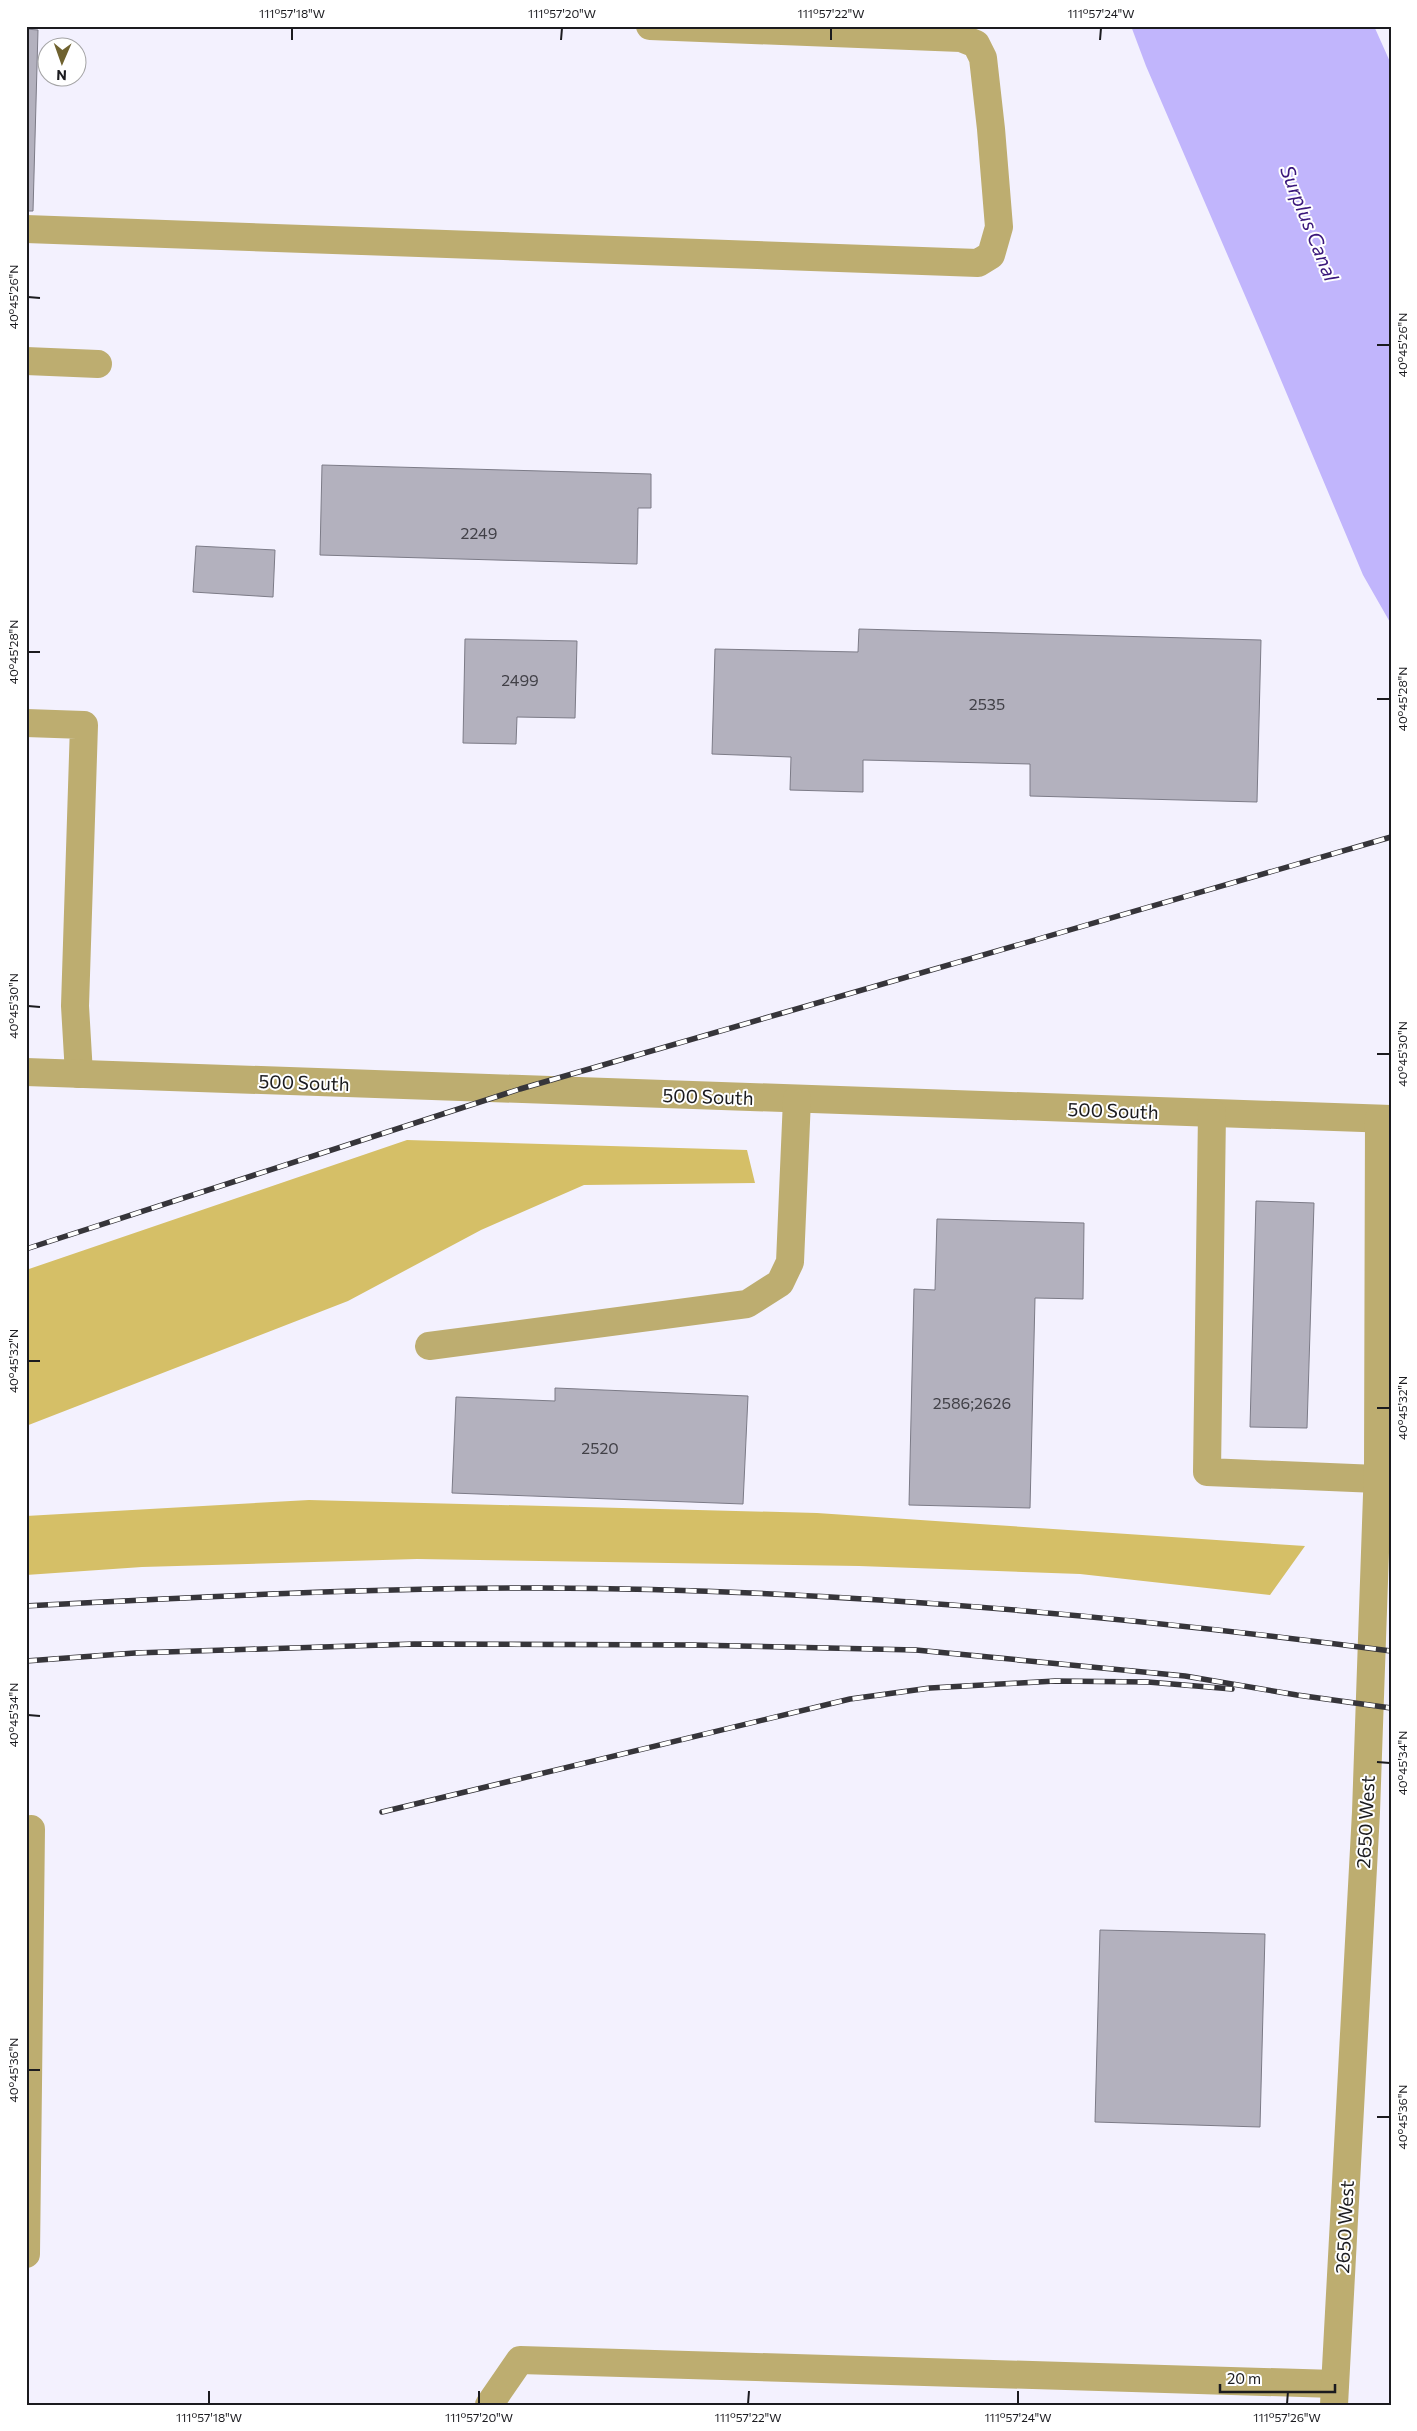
<svg xmlns="http://www.w3.org/2000/svg" width="1417" height="2431" viewBox="0 0 1417 2431" font-family="Commissioner,sans-serif">
	<style>
		.green { fill: #d5bf67 }
		.water { fill: #c1b5fc }
		.building { fill: #b3b1be; stroke: #7c7b87 }
		.lines { fill: none; stroke-linecap: round; stroke-linejoin: round }
		.minor { stroke: #bdad70; stroke-width: 28 }
		.rail-casing { stroke: #36353a; stroke-width: 5.5 }
		.rail { stroke: #fff; stroke-width: 4; stroke-dasharray: 11; stroke-linecap: butt }
		.ticks { fill: none; stroke: #1b1b1f; stroke-width: 2 }
		.labels { text-anchor: middle; dominant-baseline: central; stroke-width: 4; stroke-linejoin: round; paint-order: stroke }
		.number-label { font-size: 16px; fill: #414047 }
		.street-label { font-size: 19px; fill: #1b1b1f; stroke: #fff }
		.water-label { font-size: 20px; font-style: italic; fill: #3a177b; stroke: #fff }
		.neatline { fill: none; stroke: #1b1b1f; stroke-width: 2 }
		.ticks-label { font-size: 12px; text-anchor: middle; fill: #1b1b1f }
	</style>
	<rect width="100%" height="100%" fill="#f3f1fe"/>
	<!-- green -->
	<g class="green">
		<path d="M407,1140L747,1150L755,1183L584,1185L481,1230L348,1301L26,1426V1270Z"/>
		<path d="M309,1500L817,1513L1305,1546L1270,1595L1080,1574L859,1566L417,1559L142,1567L26,1575V1516Z"/>
	</g>
	<!-- water -->
	<path class="water" d="M1131,26H1374L1391,64V624L1363,575L1262,335L1146,66Z"/>
	<!-- building -->
	<g class="building">
		<path d="M26,29L38,30L33,211H26Z"/>
		<path d="M322,465L651,474V508H638L637,564L320,555Z"/>
		<path d="M196,546L275,550L273,597L193,592Z"/>
		<path d="M859,629L1261,640L1257,802L1030,796V764L863,760V792L790,790L791,757L712,754L715,649L858,652Z"/>
		<path d="M465,639L577,641L575,718L517,717L516,744L463,743Z"/>
		<path d="M1256,1201L1314,1203L1307,1428L1250,1427Z"/>
		<path d="M937,1219L1084,1223L1083,1299L1035,1298L1030,1508L909,1505L914,1289L935,1290Z"/>
		<path d="M555,1388L748,1396L743,1504L452,1493L456,1397L555,1401Z"/>
		<path d="M1100,1930L1265,1934L1260,2127L1095,2122Z"/>
	</g>
	<g class="lines">
		<!-- minor -->
		<g class="minor">
			<path d="M26,229L978,263L991,255L999,227L991,129L983,58L976,44L961,38L650,26"/>
			<path d="M26,361L98,364"/>
			<path d="M26,723L84,725L75,1006L79,1074"/>
			<path d="M26,1072L1391,1119"/>
			<path d="M1212,1113L1207,1472L1377,1479"/>
			<path d="M429,1346L747,1304L780,1283L790,1262L797,1099"/>
			<path d="M26,2254L31,1829"/>
			<path d="M489,2405L520,2360L1335,2384"/>
			<path d="M1334,2405L1366,1812L1378,1466L1379,1119"/>
		</g>
		<!-- rail casing -->
		<g class="rail-casing">
			<g id="rail">
				<path d="M26,1249L520,1089L1391,837"/>
				<path d="M26,1606C198,1597 369,1588 541,1588C825,1589 1109,1614 1391,1651"/>
				<path d="M26,1661L135,1653L414,1644L693,1645L916,1650L1185,1676L1297,1695L1391,1708"/>
				<path d="M382,1812L850,1699L930,1688L1055,1681L1148,1682L1232,1689"/>
			</g>
		</g>
		<!-- rail -->
		<use href="#rail" class="rail"/>
	</g>
	<!-- ticks -->
	<path class="ticks" d="M292,40V28M561,40L562,28M831,40V28M1100,40L1101,28M28,297L40,298M1377,345H1390M28,652H40M1377,699H1390M28,1006L40,1007M1377,1054H1390M28,1361H40M1377,1408H1390M28,1715L40,1716M1377,1762L1390,1763M28,2070H40M1377,2117H1390M209,2404V2391M479,2404V2391M748,2404L749,2391M1018,2404V2391M1287,2404L1288,2391"/>
	<g class="labels">
		<!-- number labels -->
		<g class="number-label">
			<text x="479" y="532">2249</text>
			<text x="520" y="679">2499</text>
			<text x="987" y="703">2535</text>
			<text x="972" y="1402">2586;2626</text>
			<text x="600" y="1447">2520</text>
		</g>
		<!-- street labels -->
		<g class="street-label">
			<text transform="translate(304 1082) rotate(2)">500 South</text>
			<text transform="translate(708 1096) rotate(2)">500 South</text>
			<text transform="translate(1113 1110) rotate(2)">500 South</text>
			<text transform="translate(1365 1822) rotate(-87)">2650 West</text>
			<text transform="translate(1344 2227) rotate(-87)">2650 West</text>
		</g>
		<!-- water labels -->
		<g class="water-label">
			<text transform="translate(1310 223) rotate(68)">Surplus Canal</text>
		</g>
	</g>
	<!-- border -->
	<rect width="1417" height="2431" fill="none" stroke="#ffffff" stroke-width="55"/>
	<!-- north arrow -->
	<g transform="translate(62 62) rotate(182)"><circle r="24" fill="#ffffff" stroke="#a4a4a5"/>
	<path d="M0-4L9 19L0 12L-9 19Z" fill="#6f622f"/>
	<text y="-8" font-size="14" font-weight="bold" text-anchor="middle" fill="#1b1b1f">N</text>
	</g>
	<!-- scale -->
	<path d="M1220 2384v8h115v-8" fill="none" stroke="#1b1b1f" stroke-width="2.5"/>
	<text x="1227" y="2384" font-size="15" fill="#1b1b1f" stroke="#ffffff" stroke-width="4" paint-order="stroke">20 m</text>
	<rect x="28" y="28" width="1362" height="2376" class="neatline"/>
	<g class="ticks-label">
		<text x="292" y="18">111°57'18"W</text>
		<text x="562" y="18">111°57'20"W</text>
		<text x="831" y="18">111°57'22"W</text>
		<text x="1101" y="18">111°57'24"W</text>
		<text transform="translate(14 297) rotate(-90)" y="4">40°45'26"N</text>
		<text transform="translate(1403 345) rotate(-90)" y="4">40°45'26"N</text>
		<text transform="translate(14 652) rotate(-90)" y="4">40°45'28"N</text>
		<text transform="translate(1403 699) rotate(-90)" y="4">40°45'28"N</text>
		<text transform="translate(14 1006) rotate(-90)" y="4">40°45'30"N</text>
		<text transform="translate(1403 1054) rotate(-90)" y="4">40°45'30"N</text>
		<text transform="translate(14 1361) rotate(-90)" y="4">40°45'32"N</text>
		<text transform="translate(1403 1408) rotate(-90)" y="4">40°45'32"N</text>
		<text transform="translate(14 1715) rotate(-90)" y="4">40°45'34"N</text>
		<text transform="translate(1403 1763) rotate(-90)" y="4">40°45'34"N</text>
		<text transform="translate(14 2070) rotate(-90)" y="4">40°45'36"N</text>
		<text transform="translate(1403 2117) rotate(-90)" y="4">40°45'36"N</text>
		<text x="209" y="2422">111°57'18"W</text>
		<text x="479" y="2422">111°57'20"W</text>
		<text x="748" y="2422">111°57'22"W</text>
		<text x="1018" y="2422">111°57'24"W</text>
		<text x="1287" y="2422">111°57'26"W</text>
	</g>
</svg>
